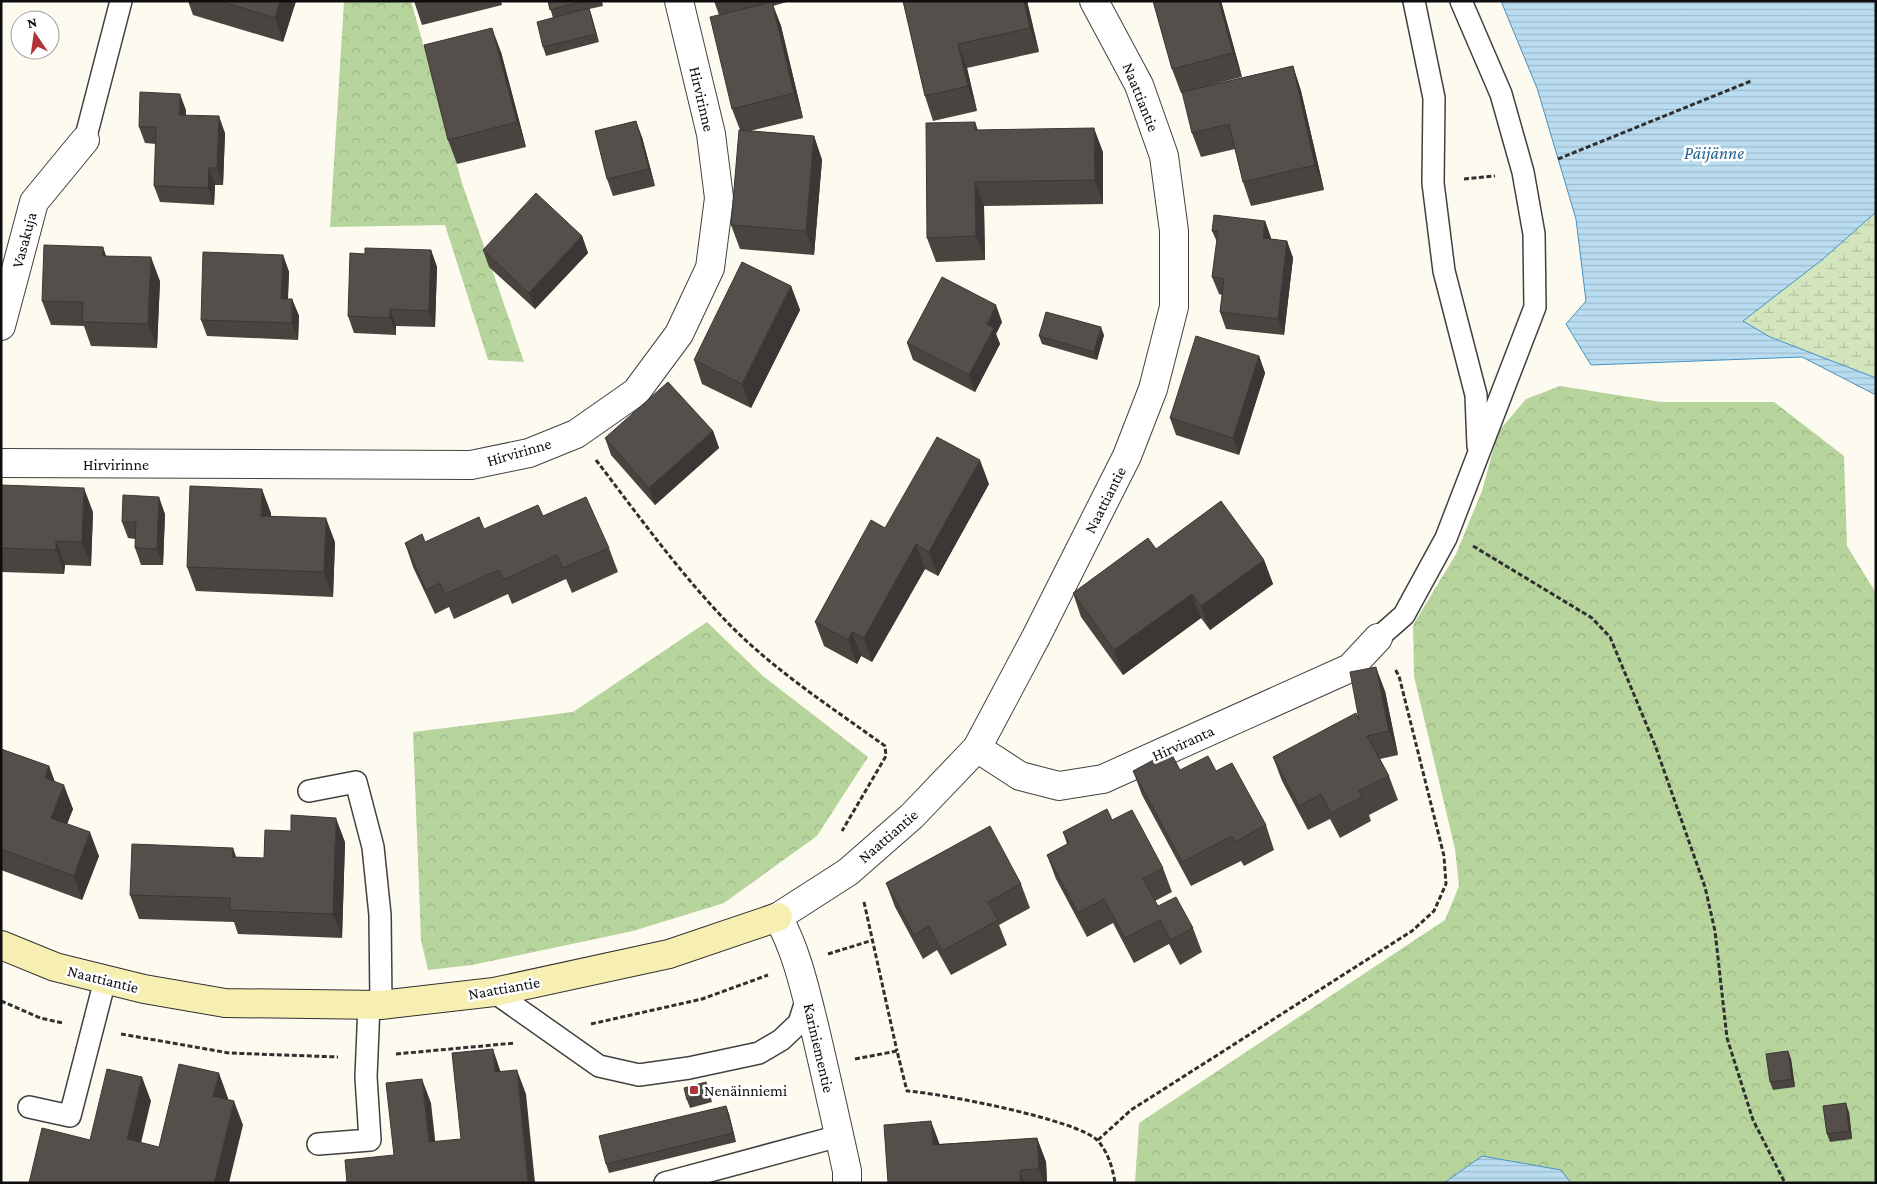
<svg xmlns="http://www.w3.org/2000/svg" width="1877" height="1184" viewBox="0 0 1877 1184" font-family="'Crimson Pro',serif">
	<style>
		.forest { fill: url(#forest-crowns) }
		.wetland { fill: url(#wetland-marsh) }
		.water { fill: url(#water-rules); stroke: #4791c0 }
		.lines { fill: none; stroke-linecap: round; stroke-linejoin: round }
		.lane-casing { stroke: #414141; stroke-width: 24 }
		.street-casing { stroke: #414141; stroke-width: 30 }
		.secondary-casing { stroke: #303030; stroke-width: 30 }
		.path { stroke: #303030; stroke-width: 3; stroke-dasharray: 5 2.5; stroke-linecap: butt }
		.lane { stroke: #fff; stroke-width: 21 }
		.street { stroke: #fff; stroke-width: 28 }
		.secondary { stroke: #f7efb1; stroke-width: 28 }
		.wall { fill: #494440 }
		.shaded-wall { fill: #3c3734 }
		.building { fill: #554f4b; stroke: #3c3734 }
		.poi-dot { fill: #b0333a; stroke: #fff; stroke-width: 2 }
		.labels { text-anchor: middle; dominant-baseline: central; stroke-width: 5; stroke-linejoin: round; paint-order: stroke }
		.street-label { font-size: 16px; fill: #0e0e0e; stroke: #fff }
		.poi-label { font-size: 16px; fill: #0e0e0e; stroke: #fff; text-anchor: start }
		.water-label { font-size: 18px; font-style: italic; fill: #236494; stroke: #fff }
	</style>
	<defs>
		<pattern id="forest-crowns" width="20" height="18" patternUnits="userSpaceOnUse" patternTransform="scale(1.25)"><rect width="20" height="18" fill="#b7d49d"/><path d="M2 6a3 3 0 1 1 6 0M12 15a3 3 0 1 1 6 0" fill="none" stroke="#9cb586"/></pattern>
		<pattern id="wetland-marsh" width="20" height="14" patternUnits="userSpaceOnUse" patternTransform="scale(1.25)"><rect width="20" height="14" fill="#d2e5bc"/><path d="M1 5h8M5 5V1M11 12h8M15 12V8" fill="none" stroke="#b3c3a0"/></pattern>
		<pattern id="water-rules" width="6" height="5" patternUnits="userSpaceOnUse" patternTransform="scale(1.25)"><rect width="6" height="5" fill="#b9dcf0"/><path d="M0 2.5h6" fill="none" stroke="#9ebccd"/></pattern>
	</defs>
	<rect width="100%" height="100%" fill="#fdfbf0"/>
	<!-- forest -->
	<g class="forest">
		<path d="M344,1H411L462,183L524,362L488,360L445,225L330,227Z"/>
		<path d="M1560,386L1661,402H1774L1844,456L1847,546L1876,593V1183H1571L1561,1170L1482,1156L1444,1183H1135L1139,1123L1445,920L1459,886L1455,849L1414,676L1413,625L1456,554L1482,491L1498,432L1526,399Z"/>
		<path d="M707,622L763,676L868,757L817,836L724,903L633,931L472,965L428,970L421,940L413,732L573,712Z"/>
	</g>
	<!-- wetland -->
	<path class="wetland" d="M1876,212V378L1770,337L1742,321L1823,259Z"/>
	<!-- water -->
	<g class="water">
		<path d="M1501,1H1876V212L1823,259L1743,321L1770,337L1876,378V395L1802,357L1591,365L1566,324L1586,301L1576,219L1537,88Z"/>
		<path d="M1482,1156L1561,1170L1571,1183H1444Z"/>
	</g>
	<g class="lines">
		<!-- lane casing -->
		<g class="lane-casing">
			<g id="lane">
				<path d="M1414,1L1434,98L1433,183L1444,271L1476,395L1478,446"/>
				<path d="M85,140L121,1"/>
				<path d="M1378,638L1404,615L1446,538L1535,307L1534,234L1523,172L1501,94L1461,1"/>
				<path d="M309,791L356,782L373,847L380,915L381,1005"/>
				<path d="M494,992L599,1066L639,1075L689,1068L759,1053L781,1040L799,1023L807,998"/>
				<path d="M29,1107L70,1116L105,980"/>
				<path d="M318,1144L370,1140L366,1077L369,1005"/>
				<path d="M665,1183L839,1136"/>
			</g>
		</g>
		<!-- street casing -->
		<g class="street-casing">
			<g id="street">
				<path d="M1,326L34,202L85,140"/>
				<path d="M1,463L471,465L529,453L576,434L636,392L679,334L710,268L719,198L711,134L679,1"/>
				<path d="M977,748L1020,776L1059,786L1103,779L1350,668L1378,638"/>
				<path d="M847,1183V1171C836,1121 825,1071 813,1021C804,985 796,950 778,917L848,872L912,816L977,748L1036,637L1127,456L1153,389L1174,307V231L1164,156L1139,85L1094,1"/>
			</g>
		</g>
		<!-- secondary casing -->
		<g class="secondary-casing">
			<path id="secondary" d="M1,945L55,967L144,989L225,1003L381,1005L494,992L669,954L778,917"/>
		</g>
		<!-- path -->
		<g class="path">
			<path d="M1558,159L1751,81"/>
			<path d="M1464,179L1495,176"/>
			<path d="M596,460C638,515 679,572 726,621C772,669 831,707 885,746L886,756L842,831"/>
			<path d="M1473,546L1592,618L1610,637L1655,745L1705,887L1715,931L1727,1038L1753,1120L1785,1183"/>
			<path d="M864,902L897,1051"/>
			<path d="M828,954L873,940"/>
			<path d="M1,1001L40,1018L63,1023"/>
			<path d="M591,1024L702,999L768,975"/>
			<path d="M121,1034L229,1053L338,1057"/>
			<path d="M396,1054L515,1043"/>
			<path d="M855,1059L897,1051L907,1091C939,1093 1080,1120 1098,1141C1108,1152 1113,1169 1115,1183"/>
			<path d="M1098,1140L1131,1110L1412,931L1434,911L1446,884L1444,856L1399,676L1395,669"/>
		</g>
		<!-- lane -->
		<use href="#lane" class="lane"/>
		<!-- street -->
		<use href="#street" class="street"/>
		<!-- secondary -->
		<use href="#secondary" class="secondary"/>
	</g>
	<!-- wall -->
	<g class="wall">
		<path d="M188,1H296L283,42L193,15Z"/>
		<path d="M414,1H501L502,5L422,25Z"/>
		<path d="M548,1H602L603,6L589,9L599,42L546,56L543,47L553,18Z"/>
		<path d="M714,1H790L773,6L781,26L803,118L750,131L814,136L822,160L814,255L740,249L731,225L740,130L732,109L719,15Z"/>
		<path d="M903,1H1027L1039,52L967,68L977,111L933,121L925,96Z"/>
		<path d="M1153,1H1221L1242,77L1210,85L1293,66L1301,91L1324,190L1251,206L1243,182L1235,149L1201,157L1192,133L1183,93H1181L1172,69Z"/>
		<path d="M501,52L526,147L457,164L448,140Z"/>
		<path d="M186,110L185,115L225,133L223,185H215L214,205L160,202L154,186L156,144L145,143L139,127Z"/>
		<path d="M975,122L978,130L1103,152V204L984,206L985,260L936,262L927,238Z"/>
		<path d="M642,137L655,186L613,196L607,179Z"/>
		<path d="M1265,221L1271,238V239L1287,241L1293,258L1284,335L1226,329L1220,312L1222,295L1219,294L1212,277L1217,242L1212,231Z"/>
		<path d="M582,236L588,253L535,309L489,267L483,250Z"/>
		<path d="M431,250L437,267L435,327L396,326V335L354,333L348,316L365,254Z"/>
		<path d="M283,255L289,272L288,299H292L299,316L298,340L207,336L201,320Z"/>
		<path d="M106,256L160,281L157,348L91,346L84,326L51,325L42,301Z"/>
		<path d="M791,286L800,310L751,408L702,384L694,360Z"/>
		<path d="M1002,322L996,334L1000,344L975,392L913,360L907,343Z"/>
		<path d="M1104,335L1097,360L1042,344L1039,336Z"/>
		<path d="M1259,356L1265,373L1239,455L1176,435L1170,418Z"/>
		<path d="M713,431L719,448L655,505L611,455L605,438Z"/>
		<path d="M989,484L938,576L925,569L872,662L861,656L857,664L824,646L815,622L885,528Z"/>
		<path d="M1,485L93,512L91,566L65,565L64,574L1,572Z"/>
		<path d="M271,513V516L335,542L333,597L196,591L187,567Z"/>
		<path d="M165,514L163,565H141L135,548V539L128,538L122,522Z"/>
		<path d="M543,516L609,548L618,572L572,593L566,579L512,604L508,594L454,619L449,607L435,614L413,567L405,543L425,542Z"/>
		<path d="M1156,549L1264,560L1273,584L1210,630L1201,618L1123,675L1081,617L1073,593Z"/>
		<path d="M1385,691L1398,755L1380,759L1389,776L1398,800L1369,815L1371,821L1340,838L1330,819L1308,830L1282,781L1273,757L1359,720Z"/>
		<path d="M1,749L49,766L55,782L73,809L67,824L99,856L82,900L1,870Z"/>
		<path d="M1133,771H1216L1266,825L1274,850L1244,866L1241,861L1191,886L1142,795Z"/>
		<path d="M1112,820L1163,868L1172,892L1155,901L1158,906L1193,928L1202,952L1180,965L1169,944L1134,963L1113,923L1087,937L1056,879L1047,855L1067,844L1063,832Z"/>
		<path d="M345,842L342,938L238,934L234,922L139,919L130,895L236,857L264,858Z"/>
		<path d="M886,883L1021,884L1030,908L999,925L1007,945L951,975L937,950L923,959L895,907Z"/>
		<path d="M1788,1051L1791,1059L1795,1087L1773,1090L1770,1082Z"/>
		<path d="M709,1090L712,1102L690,1108L687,1100Z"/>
		<path d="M726,1106L729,1114L736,1142L609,1173L606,1164Z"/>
		<path d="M1849,1112L1852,1139L1830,1142L1827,1134Z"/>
		<path d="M1037,1138L1046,1162L1047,1183H888L939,1144Z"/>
	</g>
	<!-- shaded-wall -->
	<g class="shaded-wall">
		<path d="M280,1H296L283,42L275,18Z"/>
		<path d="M1024,1H1027L1039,52L1030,28Z"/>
		<path d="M1219,1H1221L1242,77L1233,53Z"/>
		<path d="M772,2L781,26L803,118L794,93Z"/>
		<path d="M589,8L592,17L599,42L596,34Z"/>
		<path d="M492,28L501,52L526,147L517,122Z"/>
		<path d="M958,44L967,68L977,111L968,86Z"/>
		<path d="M1293,66L1301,91L1324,190L1315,165Z"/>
		<path d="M180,94L186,110L185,132L179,115Z"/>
		<path d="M219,116L225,133L223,185L217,168Z"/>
		<path d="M636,121L642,137L655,186L649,169Z"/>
		<path d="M1094,128L1103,152V204L1095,180Z"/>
		<path d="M814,136L822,160L814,255L806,231Z"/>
		<path d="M209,168L215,185L214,205L208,188Z"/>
		<path d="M975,182L984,206L985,260L976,236Z"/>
		<path d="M1265,221L1271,238L1269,255L1263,238Z"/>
		<path d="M582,236L588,253L535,309L529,293Z"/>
		<path d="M1287,241L1293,258L1284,335L1278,319Z"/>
		<path d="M103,247L112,272L103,256Z"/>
		<path d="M431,250L437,267L435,327L429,311Z"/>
		<path d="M283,255L289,272L287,315L281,299Z"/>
		<path d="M151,257L160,281L157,348L148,324Z"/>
		<path d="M791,286L800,310L751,408L742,384Z"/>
		<path d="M292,299L299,316L298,340L292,323Z"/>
		<path d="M996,305L1002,322L996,334L1000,344L975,392L969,375L987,324Z"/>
		<path d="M390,309L396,326V335L390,318Z"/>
		<path d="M1101,327L1104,335L1097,360L1094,352Z"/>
		<path d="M1259,356L1265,373L1239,455L1233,438Z"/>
		<path d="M713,431L719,448L655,505L649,488Z"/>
		<path d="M980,460L989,484L938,576L929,552Z"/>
		<path d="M84,488L93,512L91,566L82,542Z"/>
		<path d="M262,489L271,513L270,540L261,516Z"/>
		<path d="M159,497L165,514L163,565L157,549Z"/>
		<path d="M326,518L335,542L333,597L324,572Z"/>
		<path d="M56,541L65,565L64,574L56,550Z"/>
		<path d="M916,544L925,569L872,662L864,638Z"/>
		<path d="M1264,560L1273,584L1210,630L1201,606Z"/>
		<path d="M1192,594L1201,618L1123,675L1114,650Z"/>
		<path d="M852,632L861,656L857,664L848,640Z"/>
		<path d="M1376,667L1385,691L1398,755L1389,731Z"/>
		<path d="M49,766L58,791L45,778Z"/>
		<path d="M64,785L73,809L60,842L51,818Z"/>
		<path d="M336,818L345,842L342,938L333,914Z"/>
		<path d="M90,832L99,856L82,900L74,876Z"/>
		<path d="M233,848L242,873L232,857Z"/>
		<path d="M493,1049L501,1073L495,1072Z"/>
		<path d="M1788,1051L1791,1059L1795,1087L1792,1079Z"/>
		<path d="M517,1070L526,1094L535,1183H528Z"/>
		<path d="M219,1073L228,1098L222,1120L213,1096Z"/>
		<path d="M142,1077L151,1101L136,1164L127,1139Z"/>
		<path d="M422,1079L431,1103L438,1166L429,1142Z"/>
		<path d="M234,1101L243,1125L229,1183H214Z"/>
		<path d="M1846,1103L1849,1112L1852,1139L1849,1131Z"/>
		<path d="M726,1106L729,1114L736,1142L733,1133Z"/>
		<path d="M931,1121L940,1145H933Z"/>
		<path d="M1037,1138L1046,1162L1047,1183H1044L1039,1169Z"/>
		<path d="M1020,1170L1024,1183H1021Z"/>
	</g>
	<!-- building -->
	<g class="building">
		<path d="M220,1H280L275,18Z"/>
		<path d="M548,1H584L550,10Z"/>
		<path d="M903,1H1024L1030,28L958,44L968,86L925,96Z"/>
		<path d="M1153,1H1219L1233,53L1172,69Z"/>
		<path d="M772,2L794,93L732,109L710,17Z"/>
		<path d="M589,8L596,34L543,47L537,22Z"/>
		<path d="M492,28L517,122L448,140L424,45Z"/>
		<path d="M1293,66L1315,165L1243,182L1229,124L1192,133L1182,92Z"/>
		<path d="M140,92L180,94L179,115L219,116L217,168H209L208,188L154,186L156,127H139Z"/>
		<path d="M636,121L649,169L607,179L595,131Z"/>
		<path d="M975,122V130L1094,128L1095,180L975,182L976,236L927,238L926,123Z"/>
		<path d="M739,130L814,136L806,231L731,225Z"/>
		<path d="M536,193L582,236L529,293L483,250Z"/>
		<path d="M1214,215L1265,221L1263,238L1287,241L1278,319L1220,312L1224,279L1212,277L1218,231H1212Z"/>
		<path d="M44,245L103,247V256L151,257L148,324L82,322L83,302L42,301Z"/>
		<path d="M365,248L431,250L429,311L390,309V318L348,316L350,253L365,254Z"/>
		<path d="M203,252L283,255L281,299H292V323L201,320Z"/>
		<path d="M742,262L791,286L742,384L694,360Z"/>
		<path d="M942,277L996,305L987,324L994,328L969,375L907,343Z"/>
		<path d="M1046,312L1101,327L1094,352L1039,336Z"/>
		<path d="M1196,336L1259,356L1233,438L1170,418Z"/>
		<path d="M668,382L713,431L649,488L605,438Z"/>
		<path d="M937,437L980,460L929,552L916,544L864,638L852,632L848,640L815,622L871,520L885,528Z"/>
		<path d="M1,485L84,488L82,542L56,541V550L1,548Z"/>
		<path d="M190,486L262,489L261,516L326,518L324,572L187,567Z"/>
		<path d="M123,495L159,497L157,549L135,548L136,522H122Z"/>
		<path d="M586,497L609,548L563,568L557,555L503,580L499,570L445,594L440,583L426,590L405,543L422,534L425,542L479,517L484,529L538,505L543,516Z"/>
		<path d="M1221,501L1264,560L1201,606L1192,594L1114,650L1073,593L1148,538L1156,549Z"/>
		<path d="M1376,667L1389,731L1367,736L1389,776L1359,791L1362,797L1331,813L1321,794L1299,806L1273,757L1356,713L1359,720L1350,672Z"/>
		<path d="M1,749L49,766L45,778L64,785L51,818L90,832L74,876L1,849Z"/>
		<path d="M1170,751L1180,770L1208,756L1216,771L1232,763L1266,825L1235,842L1232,836L1182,862L1133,771Z"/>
		<path d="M1107,809L1112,820L1132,810L1163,868L1143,879L1158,906L1176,897L1193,928L1171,940L1160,920L1125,938L1104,899L1078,913L1047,855L1069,843L1063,832Z"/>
		<path d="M291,815L336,818L333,914L230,910V898L130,895L132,844L233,848L232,857L264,858L265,830L291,831Z"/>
		<path d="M990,826L1021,884L988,902L998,920L942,951L929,926L914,935L886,883Z"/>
		<path d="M493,1049L495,1072L517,1070L528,1183H347L345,1160L394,1155L386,1083L422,1079L429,1142L461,1139L452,1053Z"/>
		<path d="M1788,1051L1792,1079L1770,1082L1766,1054Z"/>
		<path d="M179,1064L219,1073L213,1096L234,1101L214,1183H29L42,1128L90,1140L107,1069L142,1077L127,1139L159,1147Z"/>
		<path d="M706,1082L709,1094L687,1100L684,1088Z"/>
		<path d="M1846,1103L1849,1131L1827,1134L1823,1106Z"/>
		<path d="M726,1106L733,1133L606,1164L599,1136Z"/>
		<path d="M931,1121L933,1145L1037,1138L1039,1169L1020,1170L1021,1183H888L884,1125Z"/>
	</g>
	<!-- markers -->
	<rect class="poi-dot" x="689" y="1085" width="10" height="10" rx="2.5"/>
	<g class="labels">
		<!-- street labels -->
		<g class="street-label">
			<text transform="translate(1141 97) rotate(68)">Naattiantie</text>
			<text transform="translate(702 99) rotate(77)">Hirvirinne</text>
			<text transform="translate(24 240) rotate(-75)">Vasakuja</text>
			<text transform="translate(519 452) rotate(-16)">Hirvirinne</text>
			<text x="116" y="464">Hirvirinne</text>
			<text transform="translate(1105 500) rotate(-63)">Naattiantie</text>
			<text transform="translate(1183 743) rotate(-24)">Hirviranta</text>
			<text transform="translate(888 836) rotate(-41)">Naattiantie</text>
			<text transform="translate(103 979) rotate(14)">Naattiantie</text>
			<text transform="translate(504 988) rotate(-10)">Naattiantie</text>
			<text transform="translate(819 1048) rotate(77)">Kariniementie</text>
		</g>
		<!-- poi labels -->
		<g class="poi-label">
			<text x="704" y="1090">Nenäinniemi</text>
		</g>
		<!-- water labels -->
		<g class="water-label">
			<text x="1714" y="153">Päijänne</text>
		</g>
	</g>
	<!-- border -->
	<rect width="1877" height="1184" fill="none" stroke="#0e0e0e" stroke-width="5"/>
	<!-- north arrow -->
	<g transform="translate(35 35) rotate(347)"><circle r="24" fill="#ffffff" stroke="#9f9f9f"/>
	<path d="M0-4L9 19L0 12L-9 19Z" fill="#b0333a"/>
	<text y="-8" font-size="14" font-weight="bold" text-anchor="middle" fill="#0e0e0e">N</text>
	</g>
</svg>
